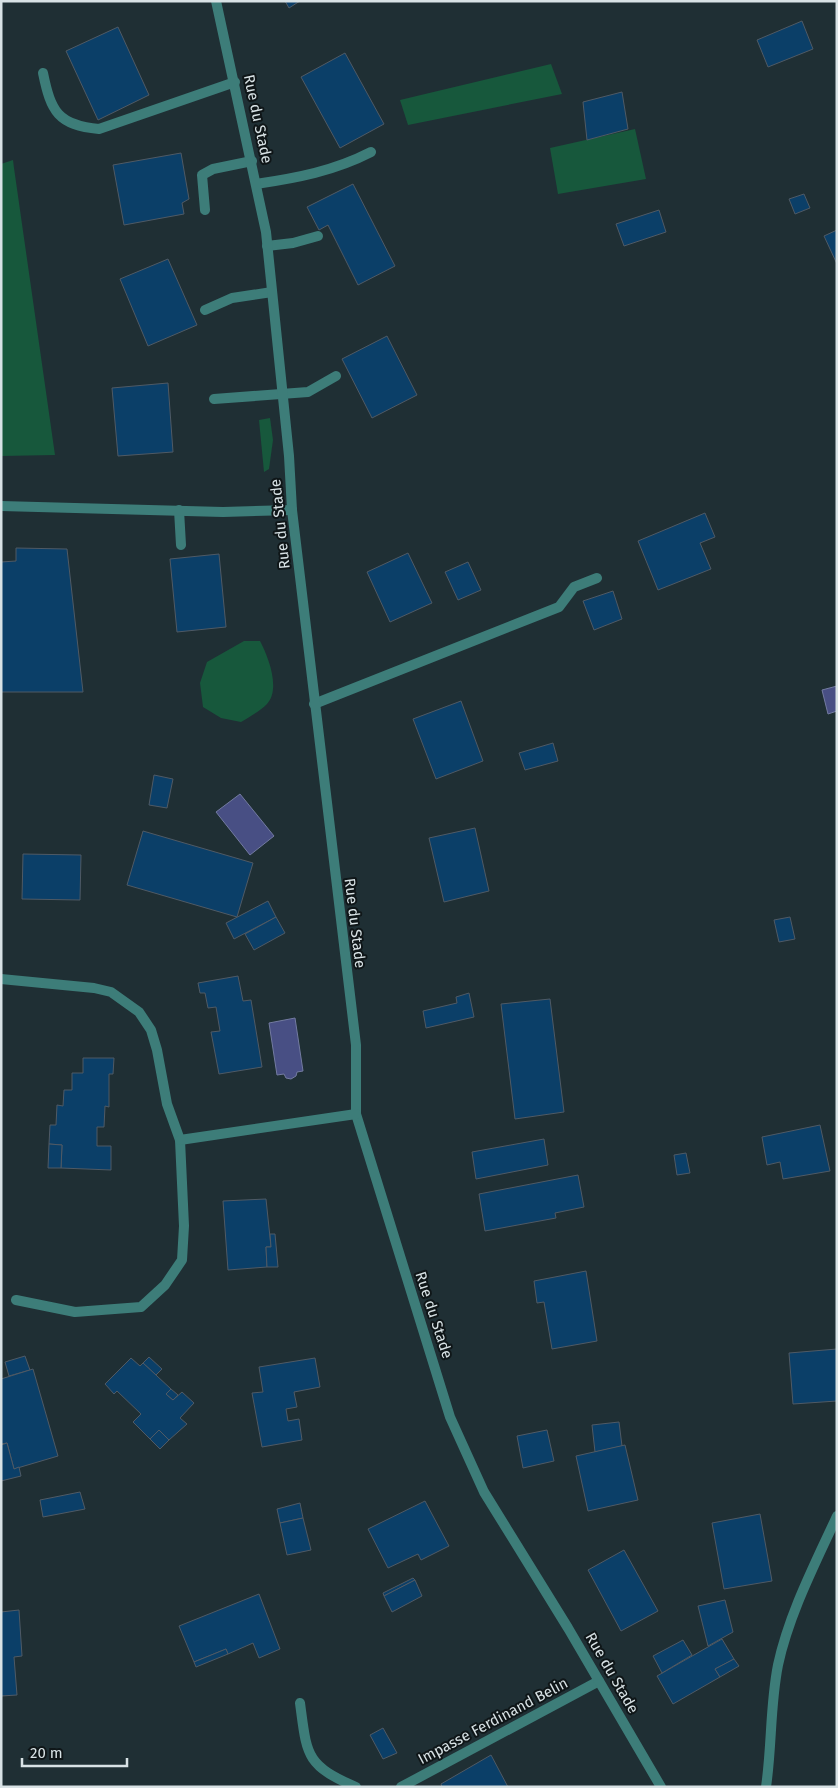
<svg xmlns="http://www.w3.org/2000/svg" width="838" height="1788" viewBox="0 0 838 1788" font-family="'Fira Sans',sans-serif">
	<style>
		.green { fill: #17583c }
		.water { fill: #484f84; stroke: #737ba1 }
		.building { fill: #0b3f68; stroke: #4f5a65 }
		.lines { fill: none; stroke-linecap: round; stroke-linejoin: round }
		.lane { stroke: #3d7d79; stroke-width: 10 }
		.street { stroke: #3d7d79; stroke-width: 10 }
		.labels { text-anchor: middle; dominant-baseline: central; stroke-width: 4; stroke-linejoin: round; paint-order: stroke }
		.street-label { font-size: 15px; fill: #d8e2e5; stroke: #0f1618 }
	</style>
	<rect width="100%" height="100%" fill="#1f2f34"/>
	<!-- green -->
	<g class="green">
		<path d="M551,64L562,94L408,125L400,100Z"/>
		<path d="M635,129L646,179L558,194L550,148Z"/>
		<path d="M13,160L14,168L55,455L1,456V164Z"/>
		<path d="M270,418L273,440L269,469L264,472L259,420Z"/>
		<path d="M244,641H260C268,656 281,689 267,704C260,711 249,717 241,722L221,718L203,707L200,683L207,662Z"/>
	</g>
	<!-- water -->
	<g class="water">
		<path d="M837,686V711L828,714L822,690Z"/>
		<path d="M240,794L274,836L250,855L216,812Z"/>
		<path d="M295,1018L303,1071L297,1072L296,1076L291,1079L286,1078L284,1074L277,1075L269,1023Z"/>
	</g>
	<!-- building -->
	<g class="building">
		<path d="M285,1H300L289,8Z"/>
		<path d="M802,21L813,49L768,67L757,40Z"/>
		<path d="M118,27L149,95L98,120L66,51Z"/>
		<path d="M345,53L384,124L340,148L301,77Z"/>
		<path d="M622,92L628,129L587,140L583,102Z"/>
		<path d="M181,153L189,199L182,203L184,214L124,225L113,165Z"/>
		<path d="M353,184L395,266L358,285L328,225L319,230L307,207Z"/>
		<path d="M804,194L810,208L795,214L789,199Z"/>
		<path d="M659,210L666,232L624,246L616,224Z"/>
		<path d="M837,230V264L824,236Z"/>
		<path d="M168,259L197,325L148,346L120,279Z"/>
		<path d="M387,336L417,395L372,418L342,359Z"/>
		<path d="M168,383L173,452L118,456L112,388Z"/>
		<path d="M705,513L715,537L700,543L711,569L658,590L638,541Z"/>
		<path d="M16,548L67,549L83,692H1V562L16,561Z"/>
		<path d="M408,553L432,603L390,622L367,572Z"/>
		<path d="M219,554L226,627L177,632L170,559Z"/>
		<path d="M468,562L481,590L458,600L445,572Z"/>
		<path d="M613,591L622,619L594,630L583,601Z"/>
		<path d="M461,701L483,761L436,779L413,719Z"/>
		<path d="M553,743L558,761L525,770L519,753Z"/>
		<path d="M154,775L173,779L167,808L149,805Z"/>
		<path d="M475,828L489,891L444,902L429,838Z"/>
		<path d="M143,831L253,863L237,917L127,885Z"/>
		<path d="M23,854L81,855L80,900L22,899Z"/>
		<path d="M268,901L276,917L234,939L226,923Z"/>
		<path d="M276,917L285,933L254,950L245,934Z"/>
		<path d="M790,917L795,939L779,942L774,920Z"/>
		<path d="M238,976L243,1001L251,1000L262,1067L219,1074L211,1032L220,1031L216,1007L208,1008L205,993H200L198,983Z"/>
		<path d="M469,993L474,1017L426,1028L423,1011L457,1003L456,997Z"/>
		<path d="M550,999L564,1112L515,1119L501,1004Z"/>
		<path d="M83,1058H114L113,1074H109V1107L105,1106L104,1127H97V1146H111V1170L61,1168L62,1145L49,1144L50,1125H56L57,1105L63,1106L64,1090H72V1073H83Z"/>
		<path d="M820,1125L830,1171L783,1179L780,1162L767,1165L762,1137Z"/>
		<path d="M544,1139L548,1165L476,1179L472,1152Z"/>
		<path d="M49,1144L62,1145L61,1168H48Z"/>
		<path d="M686,1153L690,1173L677,1175L674,1155Z"/>
		<path d="M578,1175L584,1207L555,1213L556,1218L485,1231L479,1194Z"/>
		<path d="M266,1199L271,1247H266L267,1267L228,1270L223,1201Z"/>
		<path d="M270,1234H275L278,1267H267L266,1247H271Z"/>
		<path d="M586,1271L597,1341L552,1349L544,1302L537,1303L534,1281Z"/>
		<path d="M837,1349V1401L793,1404L789,1353Z"/>
		<path d="M25,1356L30,1370L9,1376L5,1362Z"/>
		<path d="M149,1357L162,1369L156,1375L143,1363Z"/>
		<path d="M131,1358L140,1366L143,1363L171,1389L166,1394L173,1400L182,1392L194,1403L180,1418L187,1424L169,1440L159,1430L150,1439L133,1422L141,1414L117,1391L114,1394L105,1384Z"/>
		<path d="M315,1358L320,1387L294,1392L297,1407L286,1409L288,1421L299,1419L302,1440L262,1447L252,1393L263,1392L259,1367Z"/>
		<path d="M33,1369L58,1456L14,1469L7,1443L1,1444V1379Z"/>
		<path d="M171,1389L178,1395L173,1400L166,1394Z"/>
		<path d="M619,1422L622,1446L595,1452L592,1425Z"/>
		<path d="M159,1430L169,1440L160,1449L150,1439Z"/>
		<path d="M547,1430L554,1461L523,1468L517,1436Z"/>
		<path d="M7,1443L14,1469L19,1467L21,1476L1,1481V1445Z"/>
		<path d="M625,1445L638,1500L588,1511L576,1456Z"/>
		<path d="M80,1492L85,1509L43,1517L40,1500Z"/>
		<path d="M425,1501L449,1546L421,1560L418,1554L388,1568L368,1529Z"/>
		<path d="M300,1503L303,1518L280,1523L277,1509Z"/>
		<path d="M760,1514L772,1581L724,1589L712,1523Z"/>
		<path d="M303,1518L311,1550L287,1555L280,1523Z"/>
		<path d="M624,1550L658,1611L621,1631L588,1570Z"/>
		<path d="M413,1578L415,1580L384,1596L383,1593Z"/>
		<path d="M415,1580L422,1596L392,1612L384,1596Z"/>
		<path d="M259,1594L280,1649L259,1658L253,1643L228,1654L226,1649L194,1662L179,1626Z"/>
		<path d="M725,1600L733,1632L708,1646L698,1606Z"/>
		<path d="M19,1610L22,1656L14,1657L17,1695L1,1696V1612Z"/>
		<path d="M722,1639L734,1659L715,1669L720,1677L673,1704L657,1676Z"/>
		<path d="M683,1640L692,1655L662,1673L653,1656Z"/>
		<path d="M226,1649L228,1654L196,1667L194,1662Z"/>
		<path d="M734,1659L739,1666L720,1677L715,1669Z"/>
		<path d="M383,1728L397,1753L383,1759L370,1735Z"/>
		<path d="M491,1755L508,1787H442L441,1784Z"/>
	</g>
	<g class="lines">
		<!-- lane -->
		<g class="lane">
			<path d="M43,73C51,112 58,125 99,129L235,82"/>
			<path d="M256,184C297,178 334,171 371,152"/>
			<path d="M205,210L202,175L213,169L252,161"/>
			<path d="M267,246L293,243L318,236"/>
			<path d="M205,310L232,298L272,292"/>
			<path d="M214,399L308,392L336,376"/>
			<path d="M179,510L181,545"/>
			<path d="M314,704L559,607L574,587L597,578"/>
			<path d="M300,1703C307,1755 305,1765 356,1787"/>
			<path d="M401,1787L599,1681"/>
		</g>
		<!-- street -->
		<g class="street">
			<path d="M216,1L266,232L289,456L292,510L356,1045V1114L450,1417L484,1492L568,1628L661,1787"/>
			<path d="M1,506L223,512L292,510"/>
			<path d="M1,979L94,988L111,992L139,1012L151,1030L157,1050L167,1104L180,1140L184,1226L182,1260L165,1285L141,1307L75,1312L16,1300"/>
			<path d="M180,1140L356,1114"/>
			<path d="M766,1787C772,1746 770,1705 778,1665C789,1614 815,1564 837,1516"/>
		</g>
	</g>
	<g class="labels">
		<!-- street labels -->
		<g class="street-label">
			<text transform="translate(258 119) rotate(78)">Rue du Stade</text>
			<text transform="translate(280 524) rotate(-96)">Rue du Stade</text>
			<text transform="translate(355 923) rotate(83)">Rue du Stade</text>
			<text transform="translate(434 1315) rotate(72)">Rue du Stade</text>
			<text transform="translate(612 1673) rotate(60)">Rue du Stade</text>
			<text transform="translate(493 1721) rotate(-28)">Impasse Ferdinand Belin</text>
		</g>
	</g>
	<!-- border -->
	<rect width="838" height="1788" fill="none" stroke="#d8e2e5" stroke-width="5"/>
	<!-- scale -->
	<path d="M22 1758v8h105v-8" fill="none" stroke="#d8e2e5" stroke-width="2.5"/>
	<text x="30" y="1758" font-size="15" fill="#d8e2e5" stroke="#0f1618" stroke-width="4" paint-order="stroke">20 m</text>
</svg>
